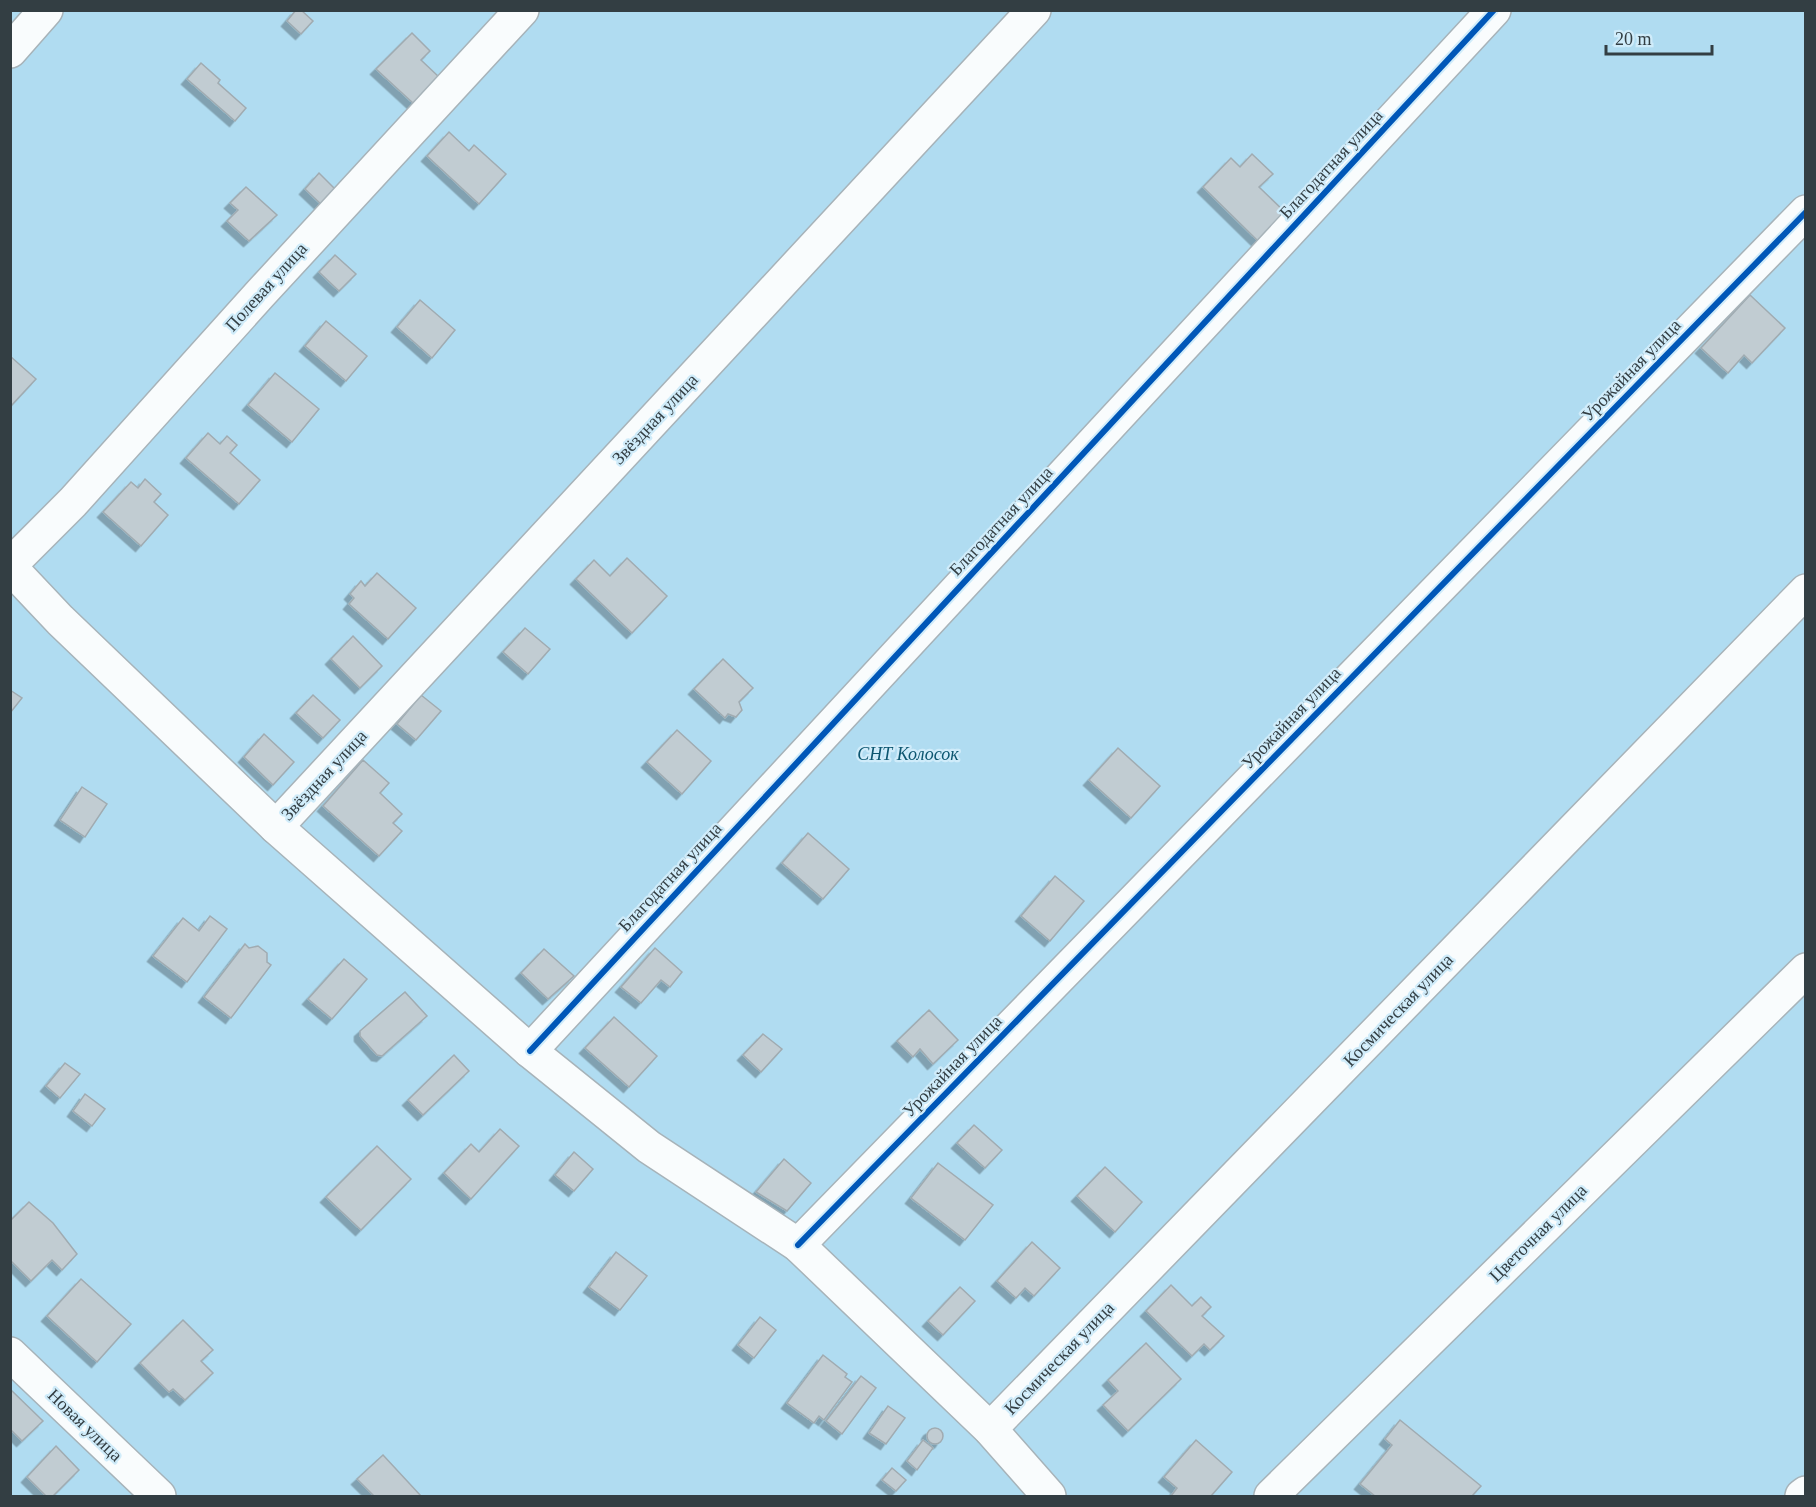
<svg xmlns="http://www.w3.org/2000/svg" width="1816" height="1507" viewBox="0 0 1816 1507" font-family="'Times New Roman',serif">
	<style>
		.green { fill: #b0dcf1 }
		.building { fill: #c1ccd2; stroke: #a0abb1; stroke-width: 1.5; filter: url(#shadow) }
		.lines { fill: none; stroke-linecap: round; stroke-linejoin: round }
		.street-casing { stroke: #a7b3b9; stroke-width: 36 }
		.street { stroke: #f9fcfd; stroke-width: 33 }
		.cycleway-casing { stroke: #d0ecfa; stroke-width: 10 }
		.cycleway { stroke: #0057b8; stroke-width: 6 }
		.labels { text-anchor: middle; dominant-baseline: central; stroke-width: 4.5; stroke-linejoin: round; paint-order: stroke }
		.street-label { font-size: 18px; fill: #333e43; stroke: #d0ecfa }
		.park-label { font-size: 18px; font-style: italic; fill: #0c5670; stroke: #d0ecfa }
	</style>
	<defs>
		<filter id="shadow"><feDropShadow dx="-5.5" dy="5.5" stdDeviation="0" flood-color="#0004"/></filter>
	</defs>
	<rect width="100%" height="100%" fill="#dae8f0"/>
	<!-- green -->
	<path class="green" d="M10,11H1805V1496H11Z"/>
	<!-- building -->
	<g class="building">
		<path d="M296,10H301L313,21L301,34L287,21Z"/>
		<path d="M412,33L430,51L421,60L439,77L414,104L376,69Z"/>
		<path d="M201,63L220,80L218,83L246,108L235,121L187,79Z"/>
		<path d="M449,132L469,151L474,145L506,174L479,204L427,156Z"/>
		<path d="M1252,154L1273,174L1259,187L1286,213L1258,241L1203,187L1231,158L1240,167Z"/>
		<path d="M319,173L338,192L324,207L305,189Z"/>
		<path d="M246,187L277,215L249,241L227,221L238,210L230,203Z"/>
		<path d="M335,255L356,274L339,291L319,272Z"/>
		<path d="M1750,295L1785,328L1752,363L1744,355L1728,373L1701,348Z"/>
		<path d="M420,300L455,330L432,358L397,327Z"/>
		<path d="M326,321L367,356L346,381L305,346Z"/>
		<path d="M10,356L36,379L10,407Z"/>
		<path d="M275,373L319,409L292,442L248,405Z"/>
		<path d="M208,433L220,444L227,436L237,445L230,453L260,480L239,504L186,458Z"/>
		<path d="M145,479L161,494L154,502L168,515L141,546L103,512L131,482L138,488Z"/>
		<path d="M627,558L667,596L632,633L576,579L594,560L610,576Z"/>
		<path d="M377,573L416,608L388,639L349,604L354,598L350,594L361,581L365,586Z"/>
		<path d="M525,628L550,649L528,674L503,652Z"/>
		<path d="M353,636L382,666L360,688L331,659Z"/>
		<path d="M723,659L753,688L739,702L742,710L736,717L728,714L725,718L694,689Z"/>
		<path d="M10,690L22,698L10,713Z"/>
		<path d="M313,695L340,720L323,738L296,713Z"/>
		<path d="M421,695L441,711L416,740L397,724Z"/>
		<path d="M677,730L711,761L682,794L647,762Z"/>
		<path d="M264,734L294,762L273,785L244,757Z"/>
		<path d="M1118,748L1160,786L1131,818L1089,780Z"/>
		<path d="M363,760L389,783L380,793L402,814L393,823L402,831L379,856L323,806Z"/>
		<path d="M82,787L107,804L85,837L60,820Z"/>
		<path d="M808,833L849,869L823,899L782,863Z"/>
		<path d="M1055,876L1084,901L1050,941L1021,916Z"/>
		<path d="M210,916L227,929L187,982L153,956L183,918L199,931Z"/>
		<path d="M245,944L249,948L258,946L267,953V962L271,965L231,1018L204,997Z"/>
		<path d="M655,948L682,972L670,987L661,980L641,1003L621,987Z"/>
		<path d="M544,949L574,976L548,999L521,973Z"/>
		<path d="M344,959L367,979L332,1019L308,999Z"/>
		<path d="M405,992L427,1016L382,1056L377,1055L360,1036V1031Z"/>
		<path d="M929,1010L958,1040L933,1064L920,1049L913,1057L897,1041Z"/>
		<path d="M614,1017L657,1056L629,1087L585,1048Z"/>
		<path d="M763,1034L782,1049L761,1072L743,1055Z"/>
		<path d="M454,1055L469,1071L423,1115L408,1100Z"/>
		<path d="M65,1063L80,1074L60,1098L46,1086Z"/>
		<path d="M85,1094L105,1109L92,1126L73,1111Z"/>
		<path d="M974,1125L1002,1150L985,1168L957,1143Z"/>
		<path d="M500,1129L519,1146L471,1199L444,1173L471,1144L479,1152Z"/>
		<path d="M377,1146L411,1179L361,1230L326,1197Z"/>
		<path d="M574,1152L593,1169L574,1191L555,1175Z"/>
		<path d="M784,1159L811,1183L787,1211L756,1192Z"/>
		<path d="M938,1163L993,1205L965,1240L911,1198Z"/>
		<path d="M1105,1167L1142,1202L1115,1232L1077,1196Z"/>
		<path d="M29,1202L53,1223L77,1254L62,1270L52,1260L31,1281L10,1260V1221Z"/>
		<path d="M1032,1242L1060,1268L1034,1296L1025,1288L1016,1298L997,1281Z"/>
		<path d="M616,1252L647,1276L620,1310L589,1287Z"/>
		<path d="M81,1279L131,1324L97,1362L47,1316Z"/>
		<path d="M1171,1285L1192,1306L1201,1297L1211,1307L1202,1316L1224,1336L1210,1350L1204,1344L1192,1356L1146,1311Z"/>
		<path d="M960,1287L975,1301L943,1335L928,1321Z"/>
		<path d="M760,1317L776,1330L754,1358L738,1345Z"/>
		<path d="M183,1320L213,1350L201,1361L213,1373L185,1400L173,1389L169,1392L140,1363Z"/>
		<path d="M1146,1343L1181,1379L1128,1431L1103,1405L1118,1391L1108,1380Z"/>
		<path d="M823,1355L847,1374L845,1377L852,1382L824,1420L819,1416L814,1423L787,1403Z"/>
		<path d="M861,1376L876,1388L842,1434L826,1421Z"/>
		<path d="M10,1389L43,1421L22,1441L10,1429Z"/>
		<path d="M888,1406L905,1418L886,1444L869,1433Z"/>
		<path d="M1400,1420L1481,1486L1472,1496H1375L1360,1484L1392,1445L1385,1439Z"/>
		<circle cx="935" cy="1436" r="8"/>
		<path d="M923,1440L933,1448L917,1470L907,1461Z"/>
		<path d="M1196,1440L1232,1472L1211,1496H1171L1177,1488L1164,1477Z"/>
		<path d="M56,1446L79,1470L53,1496H46L27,1477Z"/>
		<path d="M383,1455L421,1496H374L357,1479Z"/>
		<path d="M892,1468L906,1480L896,1491L882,1480Z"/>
	</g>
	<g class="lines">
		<!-- street casing -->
		<g class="street-casing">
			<g id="street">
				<path d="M10,51L46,10"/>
				<path d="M10,565L73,502L260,294L522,10"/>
				<path d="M10,567L60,620L276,827L530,1051L649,1147L798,1245L990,1429L1049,1496"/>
				<path d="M276,827L1034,10"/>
				<path d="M530,1051L1494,10"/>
				<path d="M798,1245L1806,212"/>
				<path d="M10,1354L159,1496"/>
				<path d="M990,1429L1806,591"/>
				<path d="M1271,1496L1806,970"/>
				<path d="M1802,1496L1806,1493"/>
			</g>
		</g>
		<!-- street -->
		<use href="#street" class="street"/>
		<!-- cycleway casing -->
		<g class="cycleway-casing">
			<g id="cycleway">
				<path d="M530,1051L1494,10"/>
				<path d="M798,1245L1806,212"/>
			</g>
		</g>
		<!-- cycleway -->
		<use href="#cycleway" class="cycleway"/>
	</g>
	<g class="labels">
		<!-- street labels -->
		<g class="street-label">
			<text transform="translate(1331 164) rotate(-47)">Благодатная улица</text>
			<text transform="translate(266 287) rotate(-48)">Полевая улица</text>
			<text transform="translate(1631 370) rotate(-46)">Урожайная улица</text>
			<text transform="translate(655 419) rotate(-47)">Звёздная улица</text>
			<text transform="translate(1001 521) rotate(-47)">Благодатная улица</text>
			<text transform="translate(1291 718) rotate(-46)">Урожайная улица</text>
			<text transform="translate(324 775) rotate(-47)">Звёздная улица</text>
			<text transform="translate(670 877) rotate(-47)">Благодатная улица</text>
			<text transform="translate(1398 1010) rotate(-46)">Космическая улица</text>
			<text transform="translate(952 1066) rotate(-46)">Урожайная улица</text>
			<text transform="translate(1538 1233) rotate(-45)">Цветочная улица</text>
			<text transform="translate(1059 1358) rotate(-46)">Космическая улица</text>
			<text transform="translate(85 1425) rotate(44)">Новая улица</text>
		</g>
		<!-- park labels -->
		<g class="park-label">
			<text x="908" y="754">СНТ Колосок</text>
		</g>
	</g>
	<!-- border -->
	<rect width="1816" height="1507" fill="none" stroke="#333e43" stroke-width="24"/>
	<!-- scale -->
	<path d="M1606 45v9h106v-9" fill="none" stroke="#333e43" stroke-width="3"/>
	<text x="1615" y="45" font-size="18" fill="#333e43" stroke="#d0ecfa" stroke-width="4.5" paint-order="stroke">20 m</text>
</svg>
